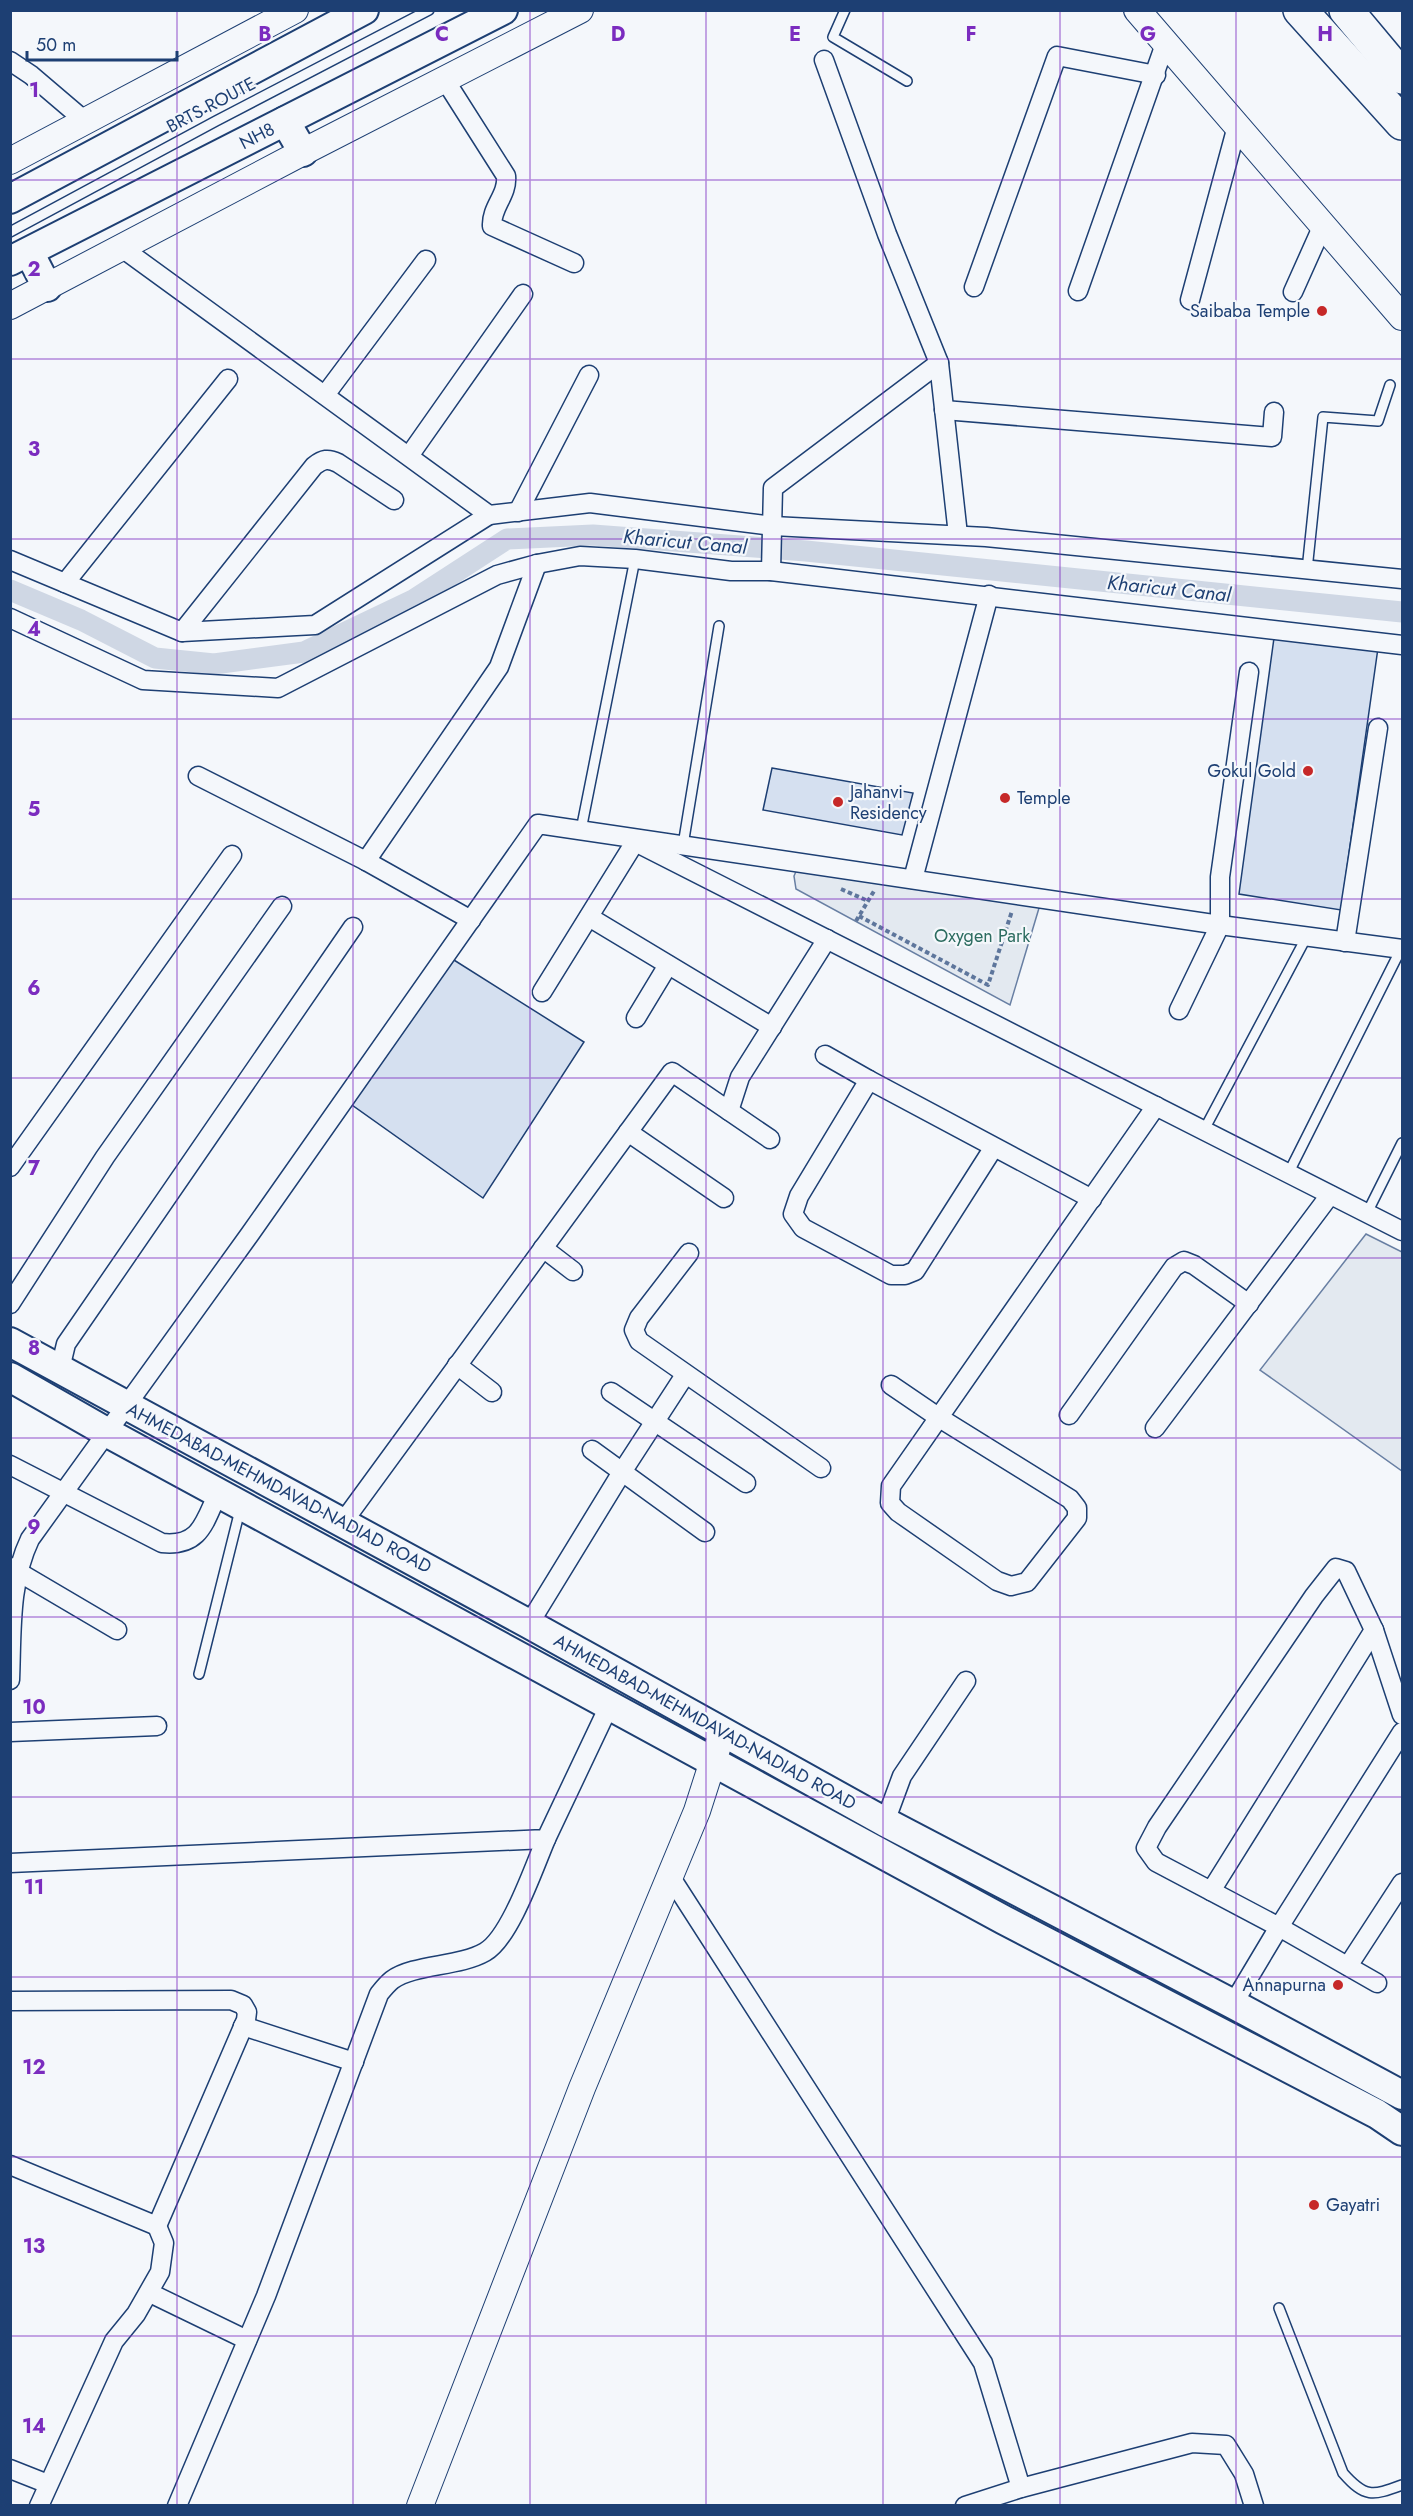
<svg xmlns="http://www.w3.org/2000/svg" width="1413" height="2516" viewBox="0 0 1413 2516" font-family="Jost,sans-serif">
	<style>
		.green { fill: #e3e9f0; stroke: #687fa3; stroke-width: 1.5 }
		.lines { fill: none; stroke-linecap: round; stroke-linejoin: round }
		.canal { stroke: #cfd7e4; stroke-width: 21 }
		.building { fill: #d5e0f0; stroke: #1d3f73; stroke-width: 1.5 }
		.lane-casing { stroke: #1d3f73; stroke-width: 12 }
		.street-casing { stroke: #1d3f73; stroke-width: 21 }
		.secondary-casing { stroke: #1d3f73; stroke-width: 28 }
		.primary-casing { stroke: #1d3f73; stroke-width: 32 }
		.highway-casing { stroke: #1d3f73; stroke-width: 36 }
		.path { stroke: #5e769c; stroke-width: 4; stroke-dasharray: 4.5 3; stroke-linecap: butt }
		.lane { stroke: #f4f7fb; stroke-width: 9 }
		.street { stroke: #f4f7fb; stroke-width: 18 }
		.secondary { stroke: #f4f7fb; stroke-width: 26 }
		.primary { stroke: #f4f7fb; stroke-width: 28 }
		.highway { stroke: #f4f7fb; stroke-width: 33 }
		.grid { fill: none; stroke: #7b2cbf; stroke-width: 1.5; stroke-opacity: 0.55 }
		.poi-dot { fill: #c62828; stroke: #f4f7fb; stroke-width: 2 }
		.labels { text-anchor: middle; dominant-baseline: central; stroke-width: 4.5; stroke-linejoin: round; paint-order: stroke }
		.street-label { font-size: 18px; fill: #1d3f73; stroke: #f4f7fb }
		.poi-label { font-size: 18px; fill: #1d3f73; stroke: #f4f7fb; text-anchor: end }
		.park-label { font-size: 18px; fill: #2c6c60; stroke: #f4f7fb }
		.water-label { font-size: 20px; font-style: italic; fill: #1d3f73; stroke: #f4f7fb }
		.grid-label { font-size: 20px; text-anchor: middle; font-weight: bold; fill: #7b2cbf; stroke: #f4f7fb; stroke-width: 4.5; stroke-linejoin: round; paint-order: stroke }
	</style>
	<rect width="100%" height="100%" fill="#f4f7fb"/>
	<!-- green -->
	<g class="green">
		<path d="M800,862L1042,898L1010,1005L796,889L794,876Z"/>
		<path d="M1366,1234L1402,1252V1471L1260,1370Z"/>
	</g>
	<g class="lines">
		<!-- canal -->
		<path class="canal" d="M10,590L81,620L155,658L214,664L304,652L413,600L507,539L593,535L806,551L1402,612"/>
	</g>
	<!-- building -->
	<g class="building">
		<path d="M1274,638L1378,648L1341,910L1239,894Z"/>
		<path d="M772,768L913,793L902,835L763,810Z"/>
		<path d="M446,955L584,1042L483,1198L345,1100Z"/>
	</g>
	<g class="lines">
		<!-- lane casing -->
		<g class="lane-casing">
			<g id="lane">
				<path d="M845,10L833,37L907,81"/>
				<path d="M10,232L216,121L429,10"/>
				<path d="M1307,570L1323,417L1378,421L1390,385"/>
				<path d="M581,830L635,559"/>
				<path d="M683,845L719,626"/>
				<path d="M1204,1130L1307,936"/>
				<path d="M1288,1174L1401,949"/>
				<path d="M1367,1213L1402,1143"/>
				<path d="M199,1674L240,1510"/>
				<path d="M1279,2308L1343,2473C1365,2498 1372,2496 1402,2485"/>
			</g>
		</g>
		<!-- street casing -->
		<g class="street-casing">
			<g id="street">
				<path d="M824,60L887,234L939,363L958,535"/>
				<path d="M10,61L31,75L85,121"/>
				<path d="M445,80L506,176C508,195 491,207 492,226L574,263"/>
				<path d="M122,248L489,515L590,503L773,526L986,537L1402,579"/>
				<path d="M974,287L1057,56L1156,75"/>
				<path d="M1078,291L1165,44"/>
				<path d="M1293,292L1323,225"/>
				<path d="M1190,300L1237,126"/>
				<path d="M325,395L426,260"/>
				<path d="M944,410L1272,437L1274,412"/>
				<path d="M409,456L523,294"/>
				<path d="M518,512L589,375"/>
				<path d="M10,560L182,632L315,625L489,515"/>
				<path d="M771,571L773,488L939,363"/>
				<path d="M65,583L228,379"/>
				<path d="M10,618L143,680L278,688L497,575L537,564L580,556L635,559L731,571H771L1402,645"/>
				<path d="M182,632L314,466C323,459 328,458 338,463L394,500"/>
				<path d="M198,776L366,861L471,920"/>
				<path d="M639,844L1402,1231"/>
				<path d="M366,861L499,667L537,564"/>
				<path d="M913,879L989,595"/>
				<path d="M589,917L772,1027"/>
				<path d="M1345,942L1378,728"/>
				<path d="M542,992L635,842"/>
				<path d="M1179,1010L1220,925V877L1249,672"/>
				<path d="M636,1018L668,965"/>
				<path d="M825,1055L869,1080"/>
				<path d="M729,1111L740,1077L827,939"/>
				<path d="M628,1132L724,1198"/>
				<path d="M994,1147L915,1271L905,1275H891L803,1228L793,1214L799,1196L869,1080L1092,1199"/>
				<path d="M10,1167L232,855"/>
				<path d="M543,1248L573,1271"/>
				<path d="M689,1253L639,1318L634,1330L639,1341L821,1468"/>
				<path d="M10,1304L105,1157L282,906"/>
				<path d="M457,1365L492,1392"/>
				<path d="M60,1369L66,1344L353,927"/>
				<path d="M891,1385L938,1417L1070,1499L1077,1508V1518L1027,1582L1011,1586L997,1581L898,1512L890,1503L891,1486L1156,1106"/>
				<path d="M611,1392L746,1483"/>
				<path d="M1069,1415L1174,1267L1184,1261L1194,1265L1249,1304"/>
				<path d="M1155,1428L1330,1195"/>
				<path d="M592,1450L705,1532"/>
				<path d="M10,1465L162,1543C200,1547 204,1523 218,1493"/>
				<path d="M343,1522L672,1072L770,1139"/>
				<path d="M10,1567L117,1630"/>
				<path d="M529,1624L622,1472L685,1375"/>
				<path d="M10,1680C12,1631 9,1583 30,1539L250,1234L538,824L1220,925L1402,949"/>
				<path d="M1402,1715L1374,1630L1346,1571L1336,1568L1314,1596L1157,1827L1146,1848L1156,1862L1279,1927L1402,1732"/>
				<path d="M10,1732L157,1726"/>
				<path d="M885,1822L902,1776L966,1681"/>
				<path d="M10,1863L546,1839L609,1706"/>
				<path d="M670,1876L983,2363L1021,2488"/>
				<path d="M1211,1891L1374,1630"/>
				<path d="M1348,1966L1402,1883"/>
				<path d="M10,2001L231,2000L243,2005L247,2012L246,2020L157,2226L10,2165"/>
				<path d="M1233,2004L1279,1927L1377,1983"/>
				<path d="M243,2026L354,2062"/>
				<path d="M150,2293L247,2340"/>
				<path d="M10,2469L48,2484"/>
				<path d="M39,2506L114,2341L136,2314L160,2272L164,2243L157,2226"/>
				<path d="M177,2506L266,2296L379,1994C383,1989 387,1984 392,1980C414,1964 459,1967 485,1952C510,1938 534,1867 546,1839"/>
				<path d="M965,2506L1021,2488L1192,2443L1226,2445L1244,2474L1254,2506"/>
			</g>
		</g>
		<!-- secondary casing -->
		<g class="secondary-casing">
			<g id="secondary">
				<path d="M1137,10L1402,317"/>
				<path d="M10,161L295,10"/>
				<path d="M10,306L303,152L580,10"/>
				<path d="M420,2506L582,2088L697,1811L722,1733"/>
			</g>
		</g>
		<!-- primary casing -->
		<g class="primary-casing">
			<g id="primary">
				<path d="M285,121L303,152"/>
				<path d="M10,199L364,10"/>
				<path d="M29,252L47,287"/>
				<path d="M10,261L503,10"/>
				<path d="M10,1342L529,1624L885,1822L1233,2004L1402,2095"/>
				<path d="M10,1377L108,1433L1004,1920L1377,2114L1402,2131"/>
			</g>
		</g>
		<!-- highway casing -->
		<g class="highway-casing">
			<g id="highway">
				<path d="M1300,10L1402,123"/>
				<path d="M1346,10L1402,77"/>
			</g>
		</g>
		<!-- path -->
		<g class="path">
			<path d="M841,889L868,901"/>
			<path d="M859,916L988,985L1012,911"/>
			<path d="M856,921L874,891"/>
		</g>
		<!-- lane -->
		<use href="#lane" class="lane"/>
		<!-- street -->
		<use href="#street" class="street"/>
		<!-- secondary -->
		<use href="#secondary" class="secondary"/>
		<!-- primary -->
		<use href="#primary" class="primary"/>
		<!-- highway -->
		<use href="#highway" class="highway"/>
	</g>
	<!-- grid -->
	<path class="grid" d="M177,10V2506M353,10V2506M530,10V2506M706,10V2506M883,10V2506M1060,10V2506M1236,10V2506M10,180H1402M10,359H1402M10,539H1402M10,719H1402M10,899H1402M10,1078H1402M10,1258H1402M10,1438H1402M10,1617H1402M10,1797H1402M10,1977H1402M10,2157H1402M10,2336H1402"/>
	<!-- markers -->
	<g class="poi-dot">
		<circle cx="1322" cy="311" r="6"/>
		<circle cx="1308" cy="771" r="6"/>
		<circle cx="1005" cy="798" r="6"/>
		<circle cx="838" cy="802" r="6"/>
		<circle cx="1338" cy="1985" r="6"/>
		<circle cx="1314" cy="2205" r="6"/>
	</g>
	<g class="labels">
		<!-- street labels -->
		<g class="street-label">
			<text transform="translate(211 105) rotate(-28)">BRTS ROUTE</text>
			<text transform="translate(257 136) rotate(-27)">NH8</text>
			<text transform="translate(279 1488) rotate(28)">AHMEDABAD-MEHMDAVAD-NADIAD ROAD</text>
			<text transform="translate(705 1722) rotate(29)">AHMEDABAD-MEHMDAVAD-NADIAD ROAD</text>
		</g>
		<!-- poi labels -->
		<g class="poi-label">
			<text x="1310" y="311">Saibaba Temple</text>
			<text x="1296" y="771">Gokul Gold</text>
			<text x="850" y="792" text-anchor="start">Jahanvi<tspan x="850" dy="21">Residency</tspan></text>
			<text x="1017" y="798" text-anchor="start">Temple</text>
			<text x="1326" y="1985">Annapurna</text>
			<text x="1326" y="2205" text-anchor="start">Gayatri</text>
		</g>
		<!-- park labels -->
		<g class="park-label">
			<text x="982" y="936">Oxygen Park</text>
		</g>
		<!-- water labels -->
		<g class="water-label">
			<text transform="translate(685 542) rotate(5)">Kharicut Canal</text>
			<text transform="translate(1169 589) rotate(6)">Kharicut Canal</text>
		</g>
	</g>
	<g class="grid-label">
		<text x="265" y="41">B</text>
		<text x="442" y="41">C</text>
		<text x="618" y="41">D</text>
		<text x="795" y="41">E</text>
		<text x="971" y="41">F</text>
		<text x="1148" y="41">G</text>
		<text x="1325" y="41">H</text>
		<text x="34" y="97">1</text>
		<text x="34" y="276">2</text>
		<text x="34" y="456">3</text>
		<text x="34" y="636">4</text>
		<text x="34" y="816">5</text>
		<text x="34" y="995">6</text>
		<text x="34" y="1175">7</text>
		<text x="34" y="1355">8</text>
		<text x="34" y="1534">9</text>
		<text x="34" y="1714">10</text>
		<text x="34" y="1894">11</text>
		<text x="34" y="2074">12</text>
		<text x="34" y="2253">13</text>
		<text x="34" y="2433">14</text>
	</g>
	<!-- border -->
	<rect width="1413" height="2516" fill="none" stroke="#1d3f73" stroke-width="24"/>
	<!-- scale -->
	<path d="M27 51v9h150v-9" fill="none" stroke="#1d3f73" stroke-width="3"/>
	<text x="36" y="51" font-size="18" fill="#1d3f73" stroke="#f4f7fb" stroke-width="4.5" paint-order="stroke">50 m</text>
</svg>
